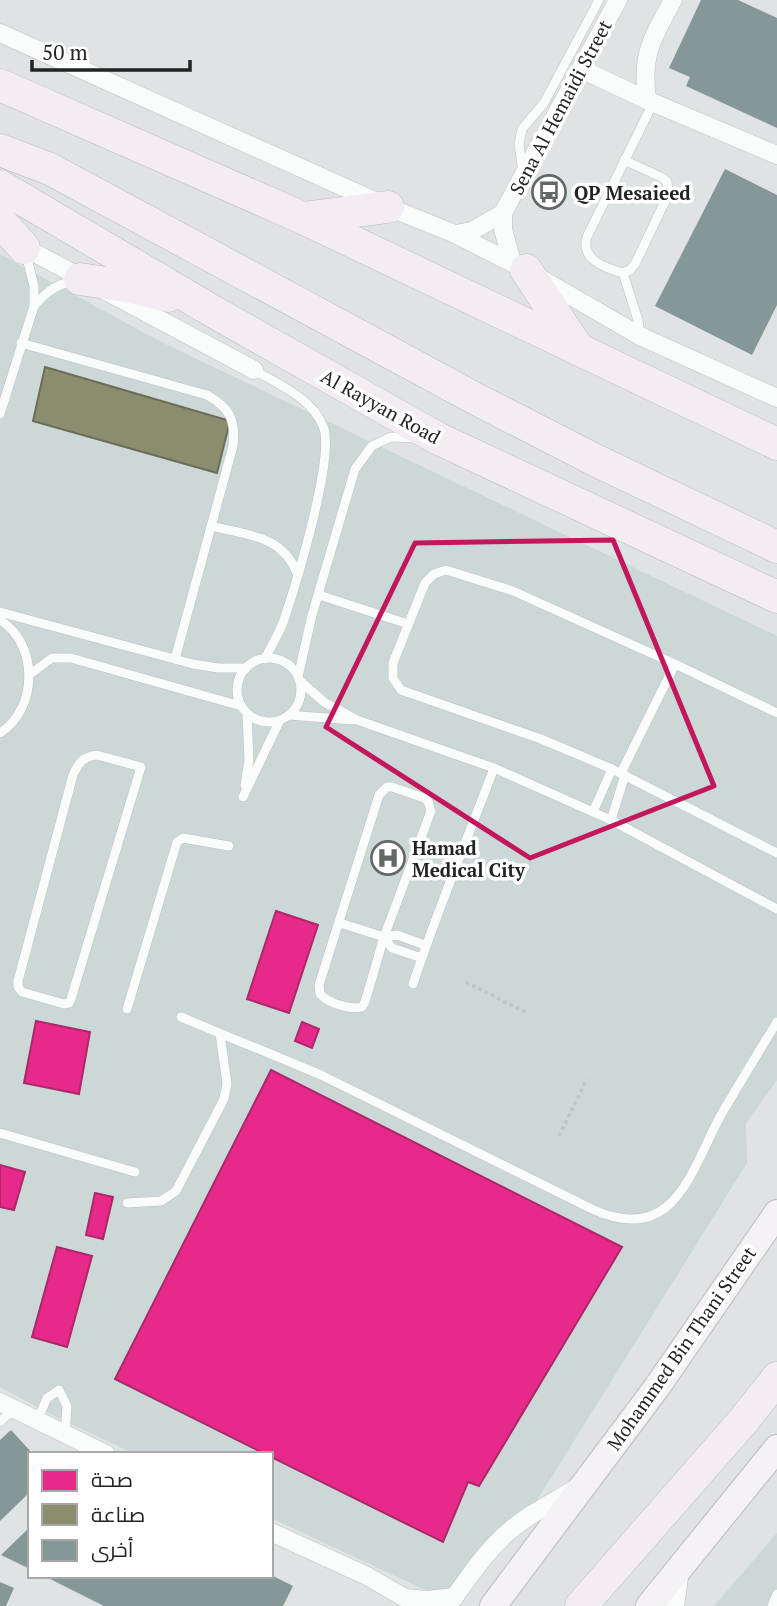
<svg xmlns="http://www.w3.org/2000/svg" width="777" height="1606" viewBox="0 0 777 1606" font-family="'PT Serif',Cairo,serif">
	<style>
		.built { fill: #ccd7d7 }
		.health { fill: #e7298a; stroke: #ac286b; stroke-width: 2 }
		.industry { fill: #8c8c6e; stroke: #6c6d58; stroke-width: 2 }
		.building { fill: #869798 }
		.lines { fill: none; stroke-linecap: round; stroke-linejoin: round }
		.lane-casing { stroke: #bcc0c0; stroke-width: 10 }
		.street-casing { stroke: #bcc0c0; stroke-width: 19 }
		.primary-casing { stroke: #beb9bf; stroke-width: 28 }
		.highway-casing { stroke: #beb9bf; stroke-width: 33 }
		.path { stroke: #c2c3c3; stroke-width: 3.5; stroke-dasharray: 3.5 3.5; stroke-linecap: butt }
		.lane { stroke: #fafbfb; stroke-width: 9 }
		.street { stroke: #fafbfb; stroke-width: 18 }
		.primary { stroke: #f5f2f6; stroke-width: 26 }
		.highway { stroke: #f3ecf2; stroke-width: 32 }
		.marked { fill: none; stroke: #c2185b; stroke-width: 5; stroke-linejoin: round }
		.labels { text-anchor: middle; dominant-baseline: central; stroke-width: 7; stroke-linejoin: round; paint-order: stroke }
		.street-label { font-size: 19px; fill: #222424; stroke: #fff }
		.poi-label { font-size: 19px; font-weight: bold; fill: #222424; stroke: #fff; text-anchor: start }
	</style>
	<rect width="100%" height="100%" fill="#dfe3e3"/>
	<!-- built -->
	<g class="built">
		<path d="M0,254L159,341L777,636V1080L746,1123L747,1163L513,1539L471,1577L436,1595L271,1518V1454H135L48,1413L0,1387Z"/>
		<path d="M777,1533V1606H714Z"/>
	</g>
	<!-- health -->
	<g class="health">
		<path d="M276,911L318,925L289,1013L247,999Z"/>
		<path d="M36,1021L90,1032L79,1094L24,1083Z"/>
		<path d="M302,1022L319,1029L312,1048L295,1041Z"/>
		<path d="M271,1070L622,1247L479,1486L468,1482L443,1542L271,1457V1454H265L115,1379Z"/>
		<path d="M0,1165L25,1172L14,1210L0,1207Z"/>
		<path d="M95,1193L113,1197L103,1239L86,1235Z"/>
		<path d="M57,1247L92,1256L67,1347L32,1337Z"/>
	</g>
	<!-- industry -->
	<path class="industry" d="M45,367L230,421L217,473L33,421Z"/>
	<!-- building -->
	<g class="building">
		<path d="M701,0H738L777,18V128L686,86L690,77L669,68Z"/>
		<path d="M725,169L777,195V305L752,355L655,306Z"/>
		<path d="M11,1430L33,1454H30V1492L0,1521V1440Z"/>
		<path d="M30,1527V1569L1,1555Z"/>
		<path d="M271,1575L293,1586L283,1606H104L44,1576Z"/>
		<path d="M0,1582L14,1588L6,1606H0Z"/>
	</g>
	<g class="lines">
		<!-- lane casing -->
		<g class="lane-casing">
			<g id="lane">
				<path d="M624,160L663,178L667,182L669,193L635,264L630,270L623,273C605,268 580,259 587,237L653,103"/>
				<path d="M523,172L519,144L522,129L544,103L599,0"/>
				<path d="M623,273L638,320L640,335"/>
				<path d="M34,306C47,291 57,284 76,280"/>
				<path d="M21,343L207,395C230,408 236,420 233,446L175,659"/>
				<path d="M254,370C279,385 311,397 323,426C336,455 295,587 284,620C279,634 271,646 265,659"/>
				<path d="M0,414L34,306V286L26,254"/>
				<path d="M211,526C247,535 282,535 297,573"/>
				<path d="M319,595L408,624"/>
				<path d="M0,612L193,664L218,668H246"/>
				<path d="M0,620C39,644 38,709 0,733"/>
				<circle cx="269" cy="690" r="32"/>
				<path d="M29,675L52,658H71L241,706"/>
				<path d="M298,677L312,615L355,469L372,446L391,437L414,438"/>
				<path d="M299,680L324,702L357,720L494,768L611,820L777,909"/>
				<path d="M777,713L675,664L513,591L446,570L434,574L425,583L393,663V678L401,690L541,739L612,769L777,853"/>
				<path d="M289,715L352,720"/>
				<path d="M97,755L141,767L71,999L69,1003L64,1004L22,992L18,987V981L73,775C78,763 84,756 97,755Z"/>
				<path d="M621,773L675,664"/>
				<path d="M245,785L249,760L247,714"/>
				<path d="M387,787H392L424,798L428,801L431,811L384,937L365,1002L362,1007C350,1010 328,1003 320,994L319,985L379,795Z"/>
				<path d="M243,797L280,720"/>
				<path d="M593,812L612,769"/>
				<path d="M611,820L625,775"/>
				<path d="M340,923L384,937L397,935L425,945"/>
				<path d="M384,937L392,948L422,958"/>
				<path d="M413,984C437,911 467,840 494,768"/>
				<path d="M127,1009L177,842L183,838L229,846"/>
				<path d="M181,1017L321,1075L594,1210C676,1246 691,1169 721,1115C739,1084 758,1053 777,1022"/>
				<path d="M0,1133L135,1172"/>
				<path d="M127,1203L161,1201L176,1191L224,1099L227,1084L220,1034"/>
				<path d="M37,1421L47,1398L59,1390L67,1406L65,1434"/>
				<path d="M0,1422L14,1409"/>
				<path d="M772,1606L777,1594"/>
			</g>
		</g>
		<!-- street casing -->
		<g class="street-casing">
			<g id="street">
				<path d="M0,33L388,207L455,234L526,270L640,336L777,398"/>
				<path d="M581,69L647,100L777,155"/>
				<path d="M647,100C641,54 652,39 673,0"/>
				<path d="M503,213V229L512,262"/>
				<path d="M455,234L472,231L503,213L618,0"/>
				<path d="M18,244L254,370"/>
				<path d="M0,1402L106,1454"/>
				<path d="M271,1532L367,1576L405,1598L427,1600L455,1597"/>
				<path d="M448,1605C467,1581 483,1554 507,1533C527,1515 552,1503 575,1489"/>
				<path d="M675,1606L680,1570"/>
			</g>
		</g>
		<!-- primary casing -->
		<g class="primary-casing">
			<g id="primary">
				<path d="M493,1606L657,1387L777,1213"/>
				<path d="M649,1606L777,1448"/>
			</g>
		</g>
		<!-- highway casing -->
		<g class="highway-casing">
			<g id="highway">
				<path d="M0,85L303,218L777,444"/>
				<path d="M0,150L50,169L476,399L597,461L777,547"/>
				<path d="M0,186L214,312L439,439L777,597"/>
				<path d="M303,218L388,207"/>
				<path d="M0,221L24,248"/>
				<path d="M526,270L579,350"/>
				<path d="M80,279L126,286L168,296"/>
				<path d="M581,1606L744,1420L777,1378"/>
			</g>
		</g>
		<!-- path -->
		<g class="path">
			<path d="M466,982L527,1013"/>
			<path d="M559,1136L587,1079"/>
		</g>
		<!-- lane -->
		<use href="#lane" class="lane"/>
		<!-- street -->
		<use href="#street" class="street"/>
		<!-- primary -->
		<use href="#primary" class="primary"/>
		<!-- highway -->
		<use href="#highway" class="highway"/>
	</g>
	<!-- marked area -->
	<path class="marked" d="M613,540L714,786L530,858L326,727L415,543Z"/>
	<!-- icons -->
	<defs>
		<g id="bus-ring" transform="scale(1.75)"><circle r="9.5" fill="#fff" stroke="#646767" stroke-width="1.5"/><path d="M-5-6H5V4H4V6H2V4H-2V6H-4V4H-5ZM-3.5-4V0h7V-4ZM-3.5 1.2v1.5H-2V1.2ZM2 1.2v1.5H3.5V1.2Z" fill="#646767"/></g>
		<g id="hospital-ring" transform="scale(1.75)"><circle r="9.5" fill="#fff" stroke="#646767" stroke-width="1.5"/><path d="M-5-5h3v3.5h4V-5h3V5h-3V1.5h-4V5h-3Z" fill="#646767"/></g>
	</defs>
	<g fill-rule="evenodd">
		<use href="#bus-ring" x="549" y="192"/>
		<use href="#hospital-ring" x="388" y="858"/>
	</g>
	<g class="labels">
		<!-- street labels -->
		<g class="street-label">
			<text transform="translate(560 107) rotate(-62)">Sena Al Hemaidi Street</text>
			<text transform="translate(381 406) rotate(29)">Al Rayyan Road</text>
			<text transform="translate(681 1348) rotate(-55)">Mohammed Bin Thani Street</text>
		</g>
		<!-- poi labels -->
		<g class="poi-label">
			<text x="574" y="192">QP Mesaieed</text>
			<text x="412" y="847">Hamad<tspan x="412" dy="22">Medical City</tspan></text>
		</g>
	</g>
	<!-- legend -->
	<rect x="28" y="1452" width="245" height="126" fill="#ffffff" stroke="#a7a7a7" stroke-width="2"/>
	<rect x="42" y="1470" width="35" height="21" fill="#e7298a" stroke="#a7a7a7" stroke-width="2"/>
	<text x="91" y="1487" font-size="21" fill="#222424">صحة</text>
	<rect x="42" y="1504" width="35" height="21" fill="#8c8c6e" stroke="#a7a7a7" stroke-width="2"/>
	<text x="91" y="1522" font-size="21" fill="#222424">صناعة</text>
	<rect x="42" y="1540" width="35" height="21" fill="#869798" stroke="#a7a7a7" stroke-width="2"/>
	<text x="91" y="1557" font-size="21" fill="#222424">أخرى</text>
	<!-- scale -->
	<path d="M32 60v10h158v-10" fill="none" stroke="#222424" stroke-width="3.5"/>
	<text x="42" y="60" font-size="21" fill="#222424" stroke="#ffffff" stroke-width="5" paint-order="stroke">50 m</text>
</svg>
